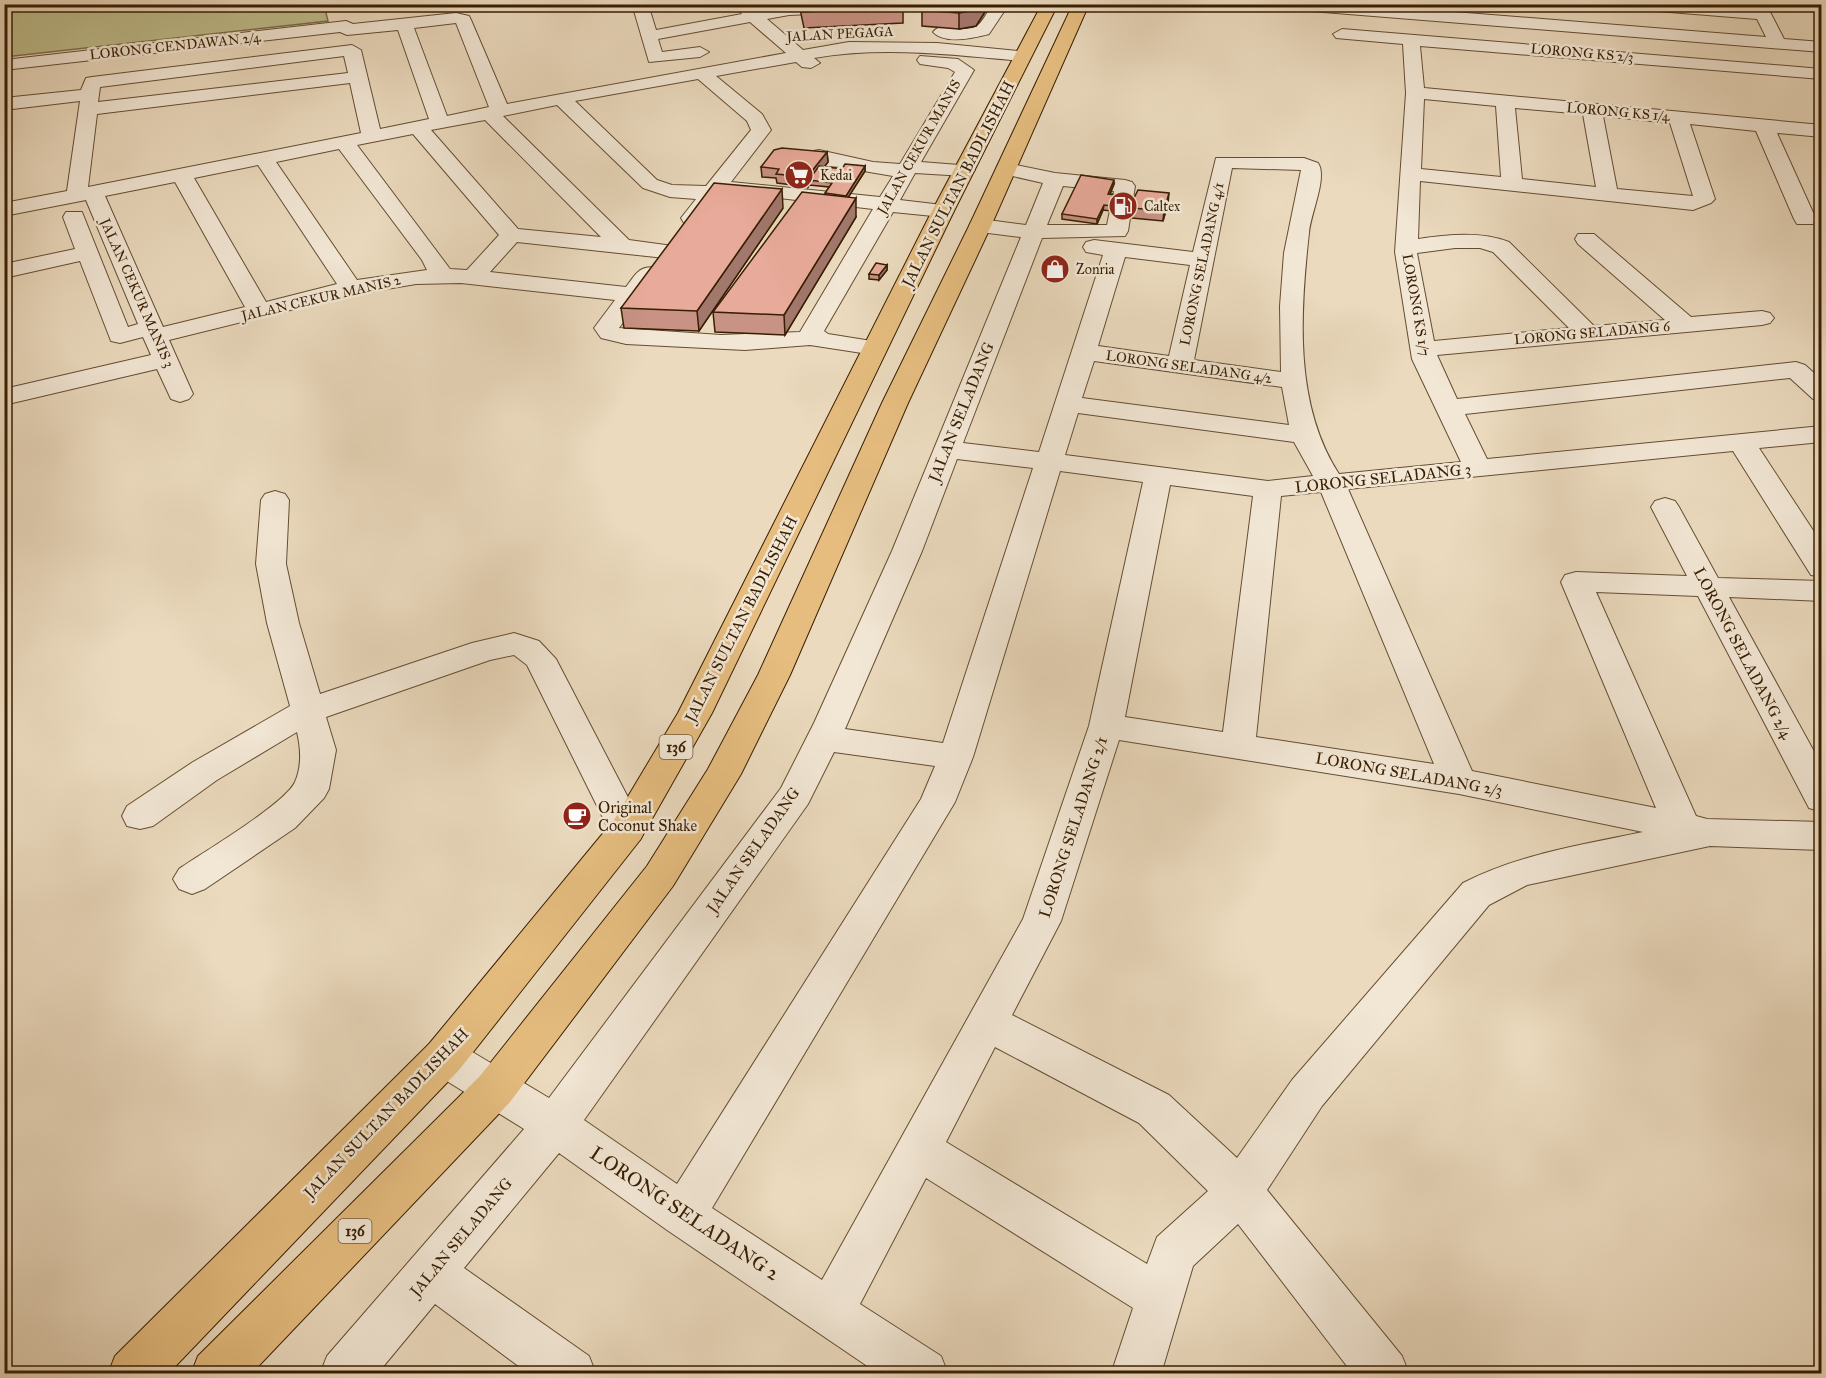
<svg xmlns="http://www.w3.org/2000/svg" width="1826" height="1378" viewBox="0 0 1826 1378" font-family="'IM FELL Great Primer',serif">
	<style>
		.green { fill: #bfbd8c; stroke: #7c6e47; stroke-width: 1.5 }
		.lines { fill: none; stroke-linecap: round; stroke-linejoin: round }
		.minor-casing { stroke: #654d31; stroke-width: 2 }
		.major-casing { stroke: #381e02; stroke-width: 2 }
		.minor { fill: #f2e7d5; fill-rule: evenodd }
		.major { fill: #e6bd7f; fill-rule: evenodd }
		.wall { fill: #c89284; stroke: #381e02; stroke-width: 1.5 }
		.shaded-wall { fill: #a2776c; stroke: #381e02; stroke-width: 1.5 }
		.building { fill: #e8aa9a; stroke: #381e02; stroke-width: 1.5 }
		.labels { text-anchor: middle; dominant-baseline: central; stroke-width: 5; stroke-linejoin: round; paint-order: stroke }
		.far-street-label { font-size: 14px; fill: #381e02; stroke: #f2e7d5 }
		.far-poi-label { font-size: 14px; fill: #381e02; stroke: #f2e7d5; text-anchor: start }
		.shield { fill: #f2e7d5; stroke: #705a41; stroke-width: 1.5 }
		.shield-label { font-size: 15px; font-weight: bold; fill: #381e02 }
		.street-label { font-size: 16px; fill: #381e02; stroke: #f2e7d5 }
		.poi-label { font-size: 16px; fill: #381e02; stroke: #f2e7d5; text-anchor: start }
		.near-street-label { font-size: 20px; fill: #381e02; stroke: #f2e7d5 }
	</style>
	<rect width="100%" height="100%" fill="#ebdabe"/>
	<filter id="stains"><feTurbulence type="fractalNoise" baseFrequency=".00333" numOctaves="4"/><feColorMatrix values="0 0 0 0 .2 0 0 0 0 .09 0 0 0 0 .02 0 0 0 .5 -.17"/></filter>
	<radialGradient id="worn" r=".72"><stop offset=".6" stop-color="#630" stop-opacity="0"/><stop offset="1" stop-color="#630" stop-opacity=".3"/></radialGradient>
	<!-- green -->
	<path class="green" d="M4,5H324L328,21L5,57Z"/>
	<g class="lines">
		<!-- minor casing -->
		<g class="minor-casing">
			<g id="minor">
				<path d="M632,4H648L656,30L742,14L735,4H752L757,11L801,4H931L923,9L789,15L767,19L803,50L849,42L937,43L1028,52L1031,56L1028,60L1022,61C953,55 883,46 814,58L820,63L811,68L802,67L796,62L716,76L762,114L771,130L731,182L880,197L893,176L840,167L783,162L776,160L773,156L776,152C790,148 805,154 819,150L873,162L900,164L955,72L948,68L920,64L917,60L920,56L958,59L974,70L921,162L972,166L975,170L972,174L965,176L915,173L900,200L951,206L954,211L951,216L943,217L893,212L824,331L828,334L884,343L887,348L884,353L875,355L810,345L745,350L626,344L601,338L594,328L615,300L461,283L416,284L351,295L169,340L193,394L189,399L180,402L171,399L157,369L4,405V389L151,355L143,337L120,343L111,341L80,261L4,278V264L75,249L63,217L66,212H82L128,327L138,324L86,200L4,216V203L67,191L80,101L4,110V98L81,90L86,78L92,77L352,45L361,50L380,129L429,119L398,30L347,35L340,32L4,70V60L346,21L353,24L456,13L469,16L471,20L507,104L786,53L750,22L658,39L662,52L700,47L709,52L700,57L649,62ZM456,23L489,107L447,116L414,28ZM344,56L348,73L98,102L100,87ZM698,79L747,121L751,130L706,186L672,185L657,180L575,101ZM350,83L361,133L88,187L97,114ZM557,105L643,188L670,197L696,199L681,218L684,223H700L726,188L736,193L873,209L800,332L721,335L619,328L660,273L657,268C640,264 635,275 626,287L490,272L517,242L665,258L673,256L676,251L673,246L629,240L503,116ZM485,120L601,237L518,229L431,130ZM413,134L499,235L467,270L450,269L357,145ZM339,149L422,260L427,270L357,280L276,162ZM258,165L337,284L266,302L194,178ZM175,182L245,307L163,327L105,196Z"/>
				<path d="M992,4H1009L989,34C974,38 945,45 933,32C943,20 962,33 975,27C982,24 988,11 992,4Z"/>
				<path d="M1304,4H1354L1766,37L1757,19L1632,9L1624,4H1704L1763,9L1769,10L1784,39L1822,42V52L1311,11L1305,9Z"/>
				<path d="M1783,4H1822V12L1791,9Z"/>
				<path d="M1342,29L1822,69V79L1420,46L1424,88L1822,125V137L1777,133L1816,219L1813,224H1797L1794,219L1756,131L1690,124L1715,199L1711,203L1693,210L1420,181L1418,239C1449,235 1479,231 1509,242L1594,326L1665,320L1578,244L1575,239L1578,234H1594L1691,317L1762,311L1770,313L1774,318L1770,323L1762,325L1437,355L1457,399L1796,362L1805,365L1822,380V402L1813,399L1790,378L1465,414L1487,459L1822,426V442L1759,448L1822,544V577L1811,575L1733,451L1348,489L1472,771L1656,808L1561,582L1565,575L1576,572L1687,576L1651,507L1655,501L1665,498L1675,501L1679,507L1718,578L1822,581V601L1729,597L1822,766V812L1809,808L1698,596L1596,592L1696,816L1707,819L1822,822V850L1710,846L1527,885L1489,905L1322,1106L1267,1190L1402,1356L1409,1374H1353L1238,1224L1193,1266L1161,1374H1111L1133,1308L926,1178L860,1304L941,1356L948,1374H879L667,1230L559,1153L464,1268L589,1356L596,1374H529L435,1304L377,1374H320L327,1356L524,1129L429,1070L423,1057L429,1044L444,1039L459,1044L549,1098L781,788L814,723L892,551L1021,237L972,231L969,226L972,221L980,219L1026,225L1043,183L999,173L996,169L999,165L1006,163L1055,173L1125,180L1132,182L1135,186L1128,231L1125,236L1042,238L963,443L1039,452L1103,255L1086,252L1083,247L1086,242L1094,240L1193,252L1216,158H1304L1318,163C1328,177 1310,215 1309,233C1300,313 1294,405 1339,474L1461,462L1412,359L1395,252L1406,93L1403,44L1336,38L1333,34ZM1424,99L1496,106L1501,177L1421,169ZM1515,108L1583,114L1596,187L1522,179ZM1603,116L1670,123L1693,196L1617,189ZM1232,168L1301,170L1284,253L1280,306L1281,372L1194,360ZM1063,186L1114,191L1107,225H1047ZM1455,248H1480L1493,252L1569,328L1434,341L1417,253ZM1125,257L1190,265L1169,356L1098,346ZM1094,361L1282,387L1289,425L1082,398ZM1078,413L1294,442L1313,476L1268,481L1065,455ZM957,459L1033,468L943,743L845,729L922,551ZM1060,471L1143,482L1089,726L1023,919L822,1280L712,1208L955,802L973,757ZM1170,485L1253,496L1223,732L1125,717ZM1321,492L1434,764L1256,737L1281,496ZM1119,740L1459,794L1643,832C1581,845 1520,854 1463,883L1292,1080L1237,1158L1169,1095L1012,1015L1061,921ZM834,752L935,766L921,799L677,1184L584,1120L808,804ZM995,1047L1139,1123L1208,1191L1157,1237L1147,1264L946,1142Z"/>
				<path d="M275,491L285,494L289,500L286,564L299,623L320,694L472,643L514,633L539,641L556,659L645,830L640,840L627,844L614,840L527,665L514,655L490,660L326,717L336,750L329,789L324,798L295,828L205,889L192,894L179,889L173,879L179,869C202,853 285,804 295,782C302,766 301,749 297,732L217,780L153,826L140,829L127,826L122,816L127,806L193,762L290,706L267,623L256,564L261,500L265,494Z"/>
			</g>
		</g>
		<!-- major casing -->
		<g class="major-casing">
			<g id="major">
				<path d="M1042,4H1058L954,211L712,713L640,840L459,1070L168,1374H108L115,1356L429,1044L614,820L678,713L932,211Z"/>
				<path d="M1073,4H1089L991,226L908,403L790,675L741,774L673,886L510,1102L251,1374H191L198,1356L480,1076L647,866L708,769L758,675L882,403L969,226Z"/>
			</g>
		</g>
		<!-- minor -->
		<use href="#minor" class="minor"/>
		<!-- major -->
		<use href="#major" class="major"/>
	</g>
	<!-- wall -->
	<g class="wall">
		<path d="M800,4H902L903,7V23L804,28L801,14Z"/>
		<path d="M925,4H990L976,26L959,29L922,26V10Z"/>
		<path d="M827,152L828,162L824,167L842,169L865,166V171L848,197L856,217L785,335L715,332L713,312L825,194L829,187L809,185L808,187L777,183L776,178L762,177L761,167Z"/>
		<path d="M1114,184L1110,194L1168,203L1163,221L1132,218L1130,213L1103,210L1097,224L1062,219V214Z"/>
		<path d="M783,208L699,331L624,328L621,308Z"/>
		<path d="M887,265V270L879,280L869,279V274Z"/>
	</g>
	<!-- shaded-wall -->
	<g class="shaded-wall">
		<path d="M980,4H990L976,26L959,29V13Z"/>
		<path d="M827,152L828,162L813,181L809,180V185L808,187L807,177Z"/>
		<path d="M865,166V171L846,201V196Z"/>
		<path d="M1114,180V184L1108,199V194Z"/>
		<path d="M782,189L783,208L699,331L697,311Z"/>
		<path d="M1169,193L1168,203L1163,221L1164,211Z"/>
		<path d="M856,198V217L785,335L784,315Z"/>
		<path d="M1104,205L1103,210L1097,224V219Z"/>
		<path d="M887,265V270L879,280V275Z"/>
	</g>
	<!-- building -->
	<g class="building">
		<path d="M802,4H902L903,7L803,12Z"/>
		<path d="M925,4H980L976,10L959,13L922,10Z"/>
		<path d="M782,148L827,152L807,177L776,174L779,169L761,167L774,150Z"/>
		<path d="M845,164L865,166L846,196L825,193L832,183L809,180L819,166L842,169Z"/>
		<path d="M1081,175L1114,180L1108,194L1134,197L1131,204L1130,208L1104,205L1097,219L1062,214Z"/>
		<path d="M714,183L782,189L697,311L621,308Z"/>
		<path d="M1138,190L1169,193L1164,211L1133,208L1131,204Z"/>
		<path d="M802,192L856,198L784,315L713,312Z"/>
		<path d="M876,263L887,265L879,275L869,274Z"/>
	</g>
	<!-- icons -->
	<defs>
		<g id="supermarket-disc" transform="scale(1.5)"><circle r="9.5" fill="#8f2418" stroke="#f2e7d5"/><path d="M-6-5.5h2.5l.6 2H6L4.5 2H-2.5L-4.4-4H-6ZM-1.5 3.2a1.3 1.3 0 1 0 .1 0ZM3 3.2a1.3 1.3 0 1 0 .1 0Z" fill="#fff"/></g>
		<g id="fuel-disc" transform="scale(1.5)"><circle r="9.5" fill="#8f2418" stroke="#f2e7d5"/><path d="M-5.5-6h7V0h2V4h1.3V-2.5L3-4.5l.8-.8L6-3V5H2.5V1h-1V6h-7ZM-4.2-4.7v3.2H.2V-4.7Z" fill="#fff"/></g>
		<g id="shop-disc" transform="scale(1.5)"><circle r="9.5" fill="#8f2418" stroke="#f2e7d5"/><path d="M-5-2.5h2.3a2.7 3.5 0 0 1 5.4 0H5L5.5 6h-11ZM-1.5-2.5h3a1.5 2.3 0 0 0-3 0Z" fill="#fff"/></g>
		<g id="cafe-disc" transform="scale(1.5)"><circle r="9.5" fill="#8f2418" stroke="#f2e7d5"/><path d="M-5.5-4.5H6V0H3Q3 3.5 0 3.5H-2.5Q-5.5 3.5-5.5 0ZM3-3.2v2h1.7v-2ZM-6 4.5H4V6H-6Z" fill="#fff"/></g>
	</defs>
	<g fill-rule="evenodd">
		<use href="#supermarket-disc" x="799" y="175"/>
		<use href="#fuel-disc" x="1123" y="206"/>
		<use href="#shop-disc" x="1055" y="269"/>
		<use href="#cafe-disc" x="577" y="816"/>
	</g>
	<g class="labels">
		<!-- far-street labels -->
		<g class="far-street-label">
			<text transform="translate(840 34) rotate(-3)">JALAN PEGAGA</text>
			<text transform="translate(175 46) rotate(-6)">LORONG CENDAWAN 2/4</text>
			<text transform="translate(1582 53) rotate(5)">LORONG KS 2/3</text>
			<text transform="translate(1618 112) rotate(5)">LORONG KS 1/4</text>
			<text transform="translate(919 147) rotate(-60)">JALAN CEKUR MANIS</text>
			<text transform="translate(1202 264) rotate(-78)">LORONG SELADANG 4/1</text>
			<text transform="translate(137 293) rotate(66)">JALAN CEKUR MANIS 3</text>
			<text transform="translate(321 298) rotate(-13)">JALAN CEKUR MANIS 2</text>
			<text transform="translate(1416 305) rotate(80)">LORONG KS 1/7</text>
			<text transform="translate(1592 333) rotate(-5)">LORONG SELADANG 6</text>
			<text transform="translate(1189 367) rotate(8)">LORONG SELADANG 4/2</text>
		</g>
		<!-- far-poi labels -->
		<g class="far-poi-label">
			<text x="820" y="175">Kedai</text>
			<text x="1144" y="206">Caltex</text>
			<text x="1076" y="269">Zonria</text>
		</g>
		<!-- shield labels -->
		<g class="shield">
			<rect x="659.5" y="735" width="33" height="24" rx="4.5"/>
			<rect x="338.5" y="1219" width="33" height="24" rx="4.5"/>
		</g>
		<g class="shield-label">
			<text x="676" y="747">136</text>
			<text x="355" y="1231">136</text>
		</g>
		<!-- street labels -->
		<g class="street-label">
			<text transform="translate(958 184) rotate(-63)">JALAN SULTAN BADLISHAH</text>
			<text transform="translate(961 412) rotate(-68)">JALAN SELADANG</text>
			<text transform="translate(1383 478) rotate(-6)">LORONG SELADANG 3</text>
			<text transform="translate(741 619) rotate(-63)">JALAN SULTAN BADLISHAH</text>
			<text transform="translate(1743 653) rotate(62)">LORONG SELADANG 2/4</text>
			<text transform="translate(1409 774) rotate(10)">LORONG SELADANG 2/3</text>
			<text transform="translate(1073 827) rotate(-72)">LORONG SELADANG 2/1</text>
			<text transform="translate(753 850) rotate(-55)">JALAN SELADANG</text>
			<text transform="translate(386 1113) rotate(-46)">JALAN SULTAN BADLISHAH</text>
			<text transform="translate(461 1237) rotate(-50)">JALAN SELADANG</text>
		</g>
		<!-- poi labels -->
		<g class="poi-label">
			<text x="598" y="807">Original<tspan x="598" dy="18">Coconut Shake</tspan></text>
		</g>
		<!-- near-street labels -->
		<g class="near-street-label">
			<text transform="translate(685 1213) rotate(34)">LORONG SELADANG 2</text>
		</g>
	</g>
	<!-- margin -->
	<rect width="1826" height="1378" fill="none" stroke="#ebdabe" stroke-width="24"/>
	<rect x="6" y="6" width="1814" height="1366" fill="none" stroke="#381e02" stroke-width="3"/>
	<rect x="12" y="12" width="1802" height="1354" fill="none" stroke="#381e02" stroke-width="1.5"/>
	<rect width="100%" height="100%" filter="url(#stains)"/>
	<rect width="100%" height="100%" fill="url(#worn)"/>
</svg>
